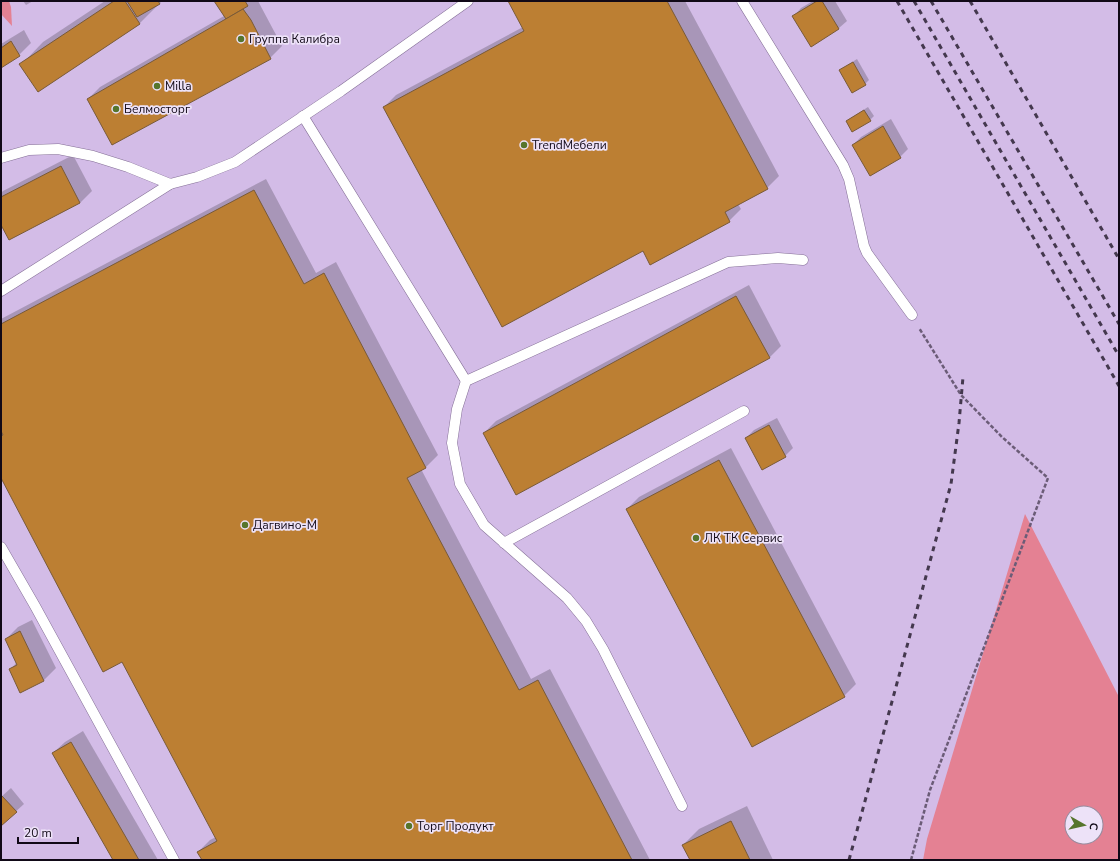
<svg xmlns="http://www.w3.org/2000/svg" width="1120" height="861" viewBox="0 0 1120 861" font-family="'Nunito Sans',sans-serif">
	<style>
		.green { fill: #e48193; fill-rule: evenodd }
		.shadow { fill: #0003 }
		.building { fill: #bc7f33; stroke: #795a38 }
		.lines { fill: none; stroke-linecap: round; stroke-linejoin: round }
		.service-casing { stroke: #857097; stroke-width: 11 }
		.path { stroke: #6b5c77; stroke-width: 2.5; stroke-dasharray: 4 2; stroke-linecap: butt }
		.service { stroke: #fff; stroke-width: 10 }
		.rail { stroke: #44384e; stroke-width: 3; stroke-dasharray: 5 5; stroke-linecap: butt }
		.poi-dot { fill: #56752c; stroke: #ede2f8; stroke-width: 1.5 }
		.labels { text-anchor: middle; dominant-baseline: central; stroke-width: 3.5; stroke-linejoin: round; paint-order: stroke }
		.poi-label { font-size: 12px; fill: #110917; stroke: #ede2f8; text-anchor: start }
	</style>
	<rect width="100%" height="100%" fill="#d3bce7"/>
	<!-- green -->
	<g class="green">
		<path d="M1,1H9L11,7L12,26L1,14Z"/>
		<path d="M1025,514L1119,697V860H923L927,839ZM1072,813H1096V837H1072Z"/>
	</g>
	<!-- shadow -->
	<g class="shadow">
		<path d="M23,1H33L26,5Z"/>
		<path d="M105,1H162L140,23L21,65L43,42Z"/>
		<path d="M215,1H258L282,46L270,58L88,99L100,87L224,16Z"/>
		<path d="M509,1H685L779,176L767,188L738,204L741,209L729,221L643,250L384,107L396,95L523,27Z"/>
		<path d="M813,1H835L847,21L839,28L811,45L794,16L801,8Z"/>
		<path d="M24,30L31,43L19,55L1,66V44Z"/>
		<path d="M857,59L869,80L865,84L840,70Z"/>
		<path d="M868,107L874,116L870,120L847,122L851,118Z"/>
		<path d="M891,119L908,149L900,157L871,175L853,145L861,137Z"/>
		<path d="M73,155L92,191L80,203L1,223V193L3,191Z"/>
		<path d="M266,179L316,273L336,262L438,455L426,467L421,469L531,679L550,669L650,860H203L198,852L210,840L216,837L123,660L1,476V431L2,430L1,428V319Z"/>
		<path d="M749,285L781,346L769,358L484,433L496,421Z"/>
		<path d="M777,418L793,448L785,456L746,438L754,430Z"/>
		<path d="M731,448L856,684L844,696L627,509L639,497Z"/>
		<path d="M32,620L56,668L44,680L21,691L10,670L17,662L6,639L18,627Z"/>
		<path d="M83,731L158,860H114L53,753L65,742Z"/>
		<path d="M11,788L24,804L1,825V797Z"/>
		<path d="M747,806L773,860H691L683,845L699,829Z"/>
	</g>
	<!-- building -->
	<g class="building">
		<path d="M114,1H125L140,24L38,92L19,64Z"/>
		<path d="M127,1H158L160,4L137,17Z"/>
		<path d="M214,1H245L248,6L226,19Z"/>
		<path d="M508,1H667L768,189L725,212L730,222L650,265L643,251L502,327L383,107L524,31Z"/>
		<path d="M817,1H822L839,29L811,47L792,16Z"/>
		<path d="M243,9L251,20L271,59L112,145L87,99Z"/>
		<path d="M11,41L20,56L1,68V48Z"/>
		<path d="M853,62L866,85L852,93L839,70Z"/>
		<path d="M864,110L871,121L852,132L846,121Z"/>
		<path d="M883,126L901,158L870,176L852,145Z"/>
		<path d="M61,166L80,203L9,240L1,225V197Z"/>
		<path d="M254,190L304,284L324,273L426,468L407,478L519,690L538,680L632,860H202L197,852L217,841L122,662L103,672L1,478V436L3,435L1,431V324Z"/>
		<path d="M736,296L770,358L516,495L483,433Z"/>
		<path d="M769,425L786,457L762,470L745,438Z"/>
		<path d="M719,460L845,697L752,747L626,509Z"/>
		<path d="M20,631L44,681L20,693L9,669L17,665L5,639Z"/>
		<path d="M71,742L139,860H113L52,753Z"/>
		<path d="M2,796L17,812L1,826V797Z"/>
		<path d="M731,821L750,860H690L682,845Z"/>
	</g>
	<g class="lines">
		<!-- service casing -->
		<g class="service-casing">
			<g id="service">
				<path d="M742,1L843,165L849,179L864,246L867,253L912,315"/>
				<path d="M303,116L466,381"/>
				<path d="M1,158L29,150L58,149L93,156L128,167L170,184L197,177L235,162L341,91L468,1"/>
				<path d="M1,291L170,184"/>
				<path d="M504,543L744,411"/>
				<path d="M1,547L35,606L174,860"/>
				<path d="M682,806L603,649L586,621L567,598L484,525L460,484L452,443L457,409L466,381L728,262L778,258L803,260"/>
			</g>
		</g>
		<!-- path -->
		<path class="path" d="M911,860L930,790L1048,478L1002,437L961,395L919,328"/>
		<!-- service -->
		<use href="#service" class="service"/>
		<!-- rail -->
		<g class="rail">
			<path d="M897,1L1119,386"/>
			<path d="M914,1L1119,356"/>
			<path d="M931,1L1119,324"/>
			<path d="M970,1L1119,259"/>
			<path d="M849,860L951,484L959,423L963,377"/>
		</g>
	</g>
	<!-- markers -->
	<g class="poi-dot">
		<circle cx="241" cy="39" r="4"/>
		<circle cx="157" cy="86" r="4"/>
		<circle cx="116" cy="109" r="4"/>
		<circle cx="524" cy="145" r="4"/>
		<circle cx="245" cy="525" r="4"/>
		<circle cx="696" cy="538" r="4"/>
		<circle cx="409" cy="826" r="4"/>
	</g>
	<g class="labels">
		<!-- poi labels -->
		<g class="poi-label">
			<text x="249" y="39">Группа Калибра</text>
			<text x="165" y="86">Milla</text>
			<text x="124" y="109">Белмосторг</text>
			<text x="532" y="145">TrendМебели</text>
			<text x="253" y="525">Дагвино-М</text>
			<text x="704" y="538">ЛК ТК Сервис</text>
			<text x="417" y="826">Торг Продукт</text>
		</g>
	</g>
	<!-- border -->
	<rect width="1120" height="861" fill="none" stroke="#110917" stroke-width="4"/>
	<!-- north arrow -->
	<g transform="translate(1084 825) rotate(98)"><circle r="19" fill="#ede2f8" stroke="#958b9e"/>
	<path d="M0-3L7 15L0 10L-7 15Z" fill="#56752c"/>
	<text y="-6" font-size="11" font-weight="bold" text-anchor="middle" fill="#110917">С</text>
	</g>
	<!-- scale -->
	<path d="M18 837v6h60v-6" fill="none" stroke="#110917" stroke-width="2"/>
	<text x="24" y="837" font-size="12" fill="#110917" stroke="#ede2f8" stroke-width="3" paint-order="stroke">20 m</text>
</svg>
